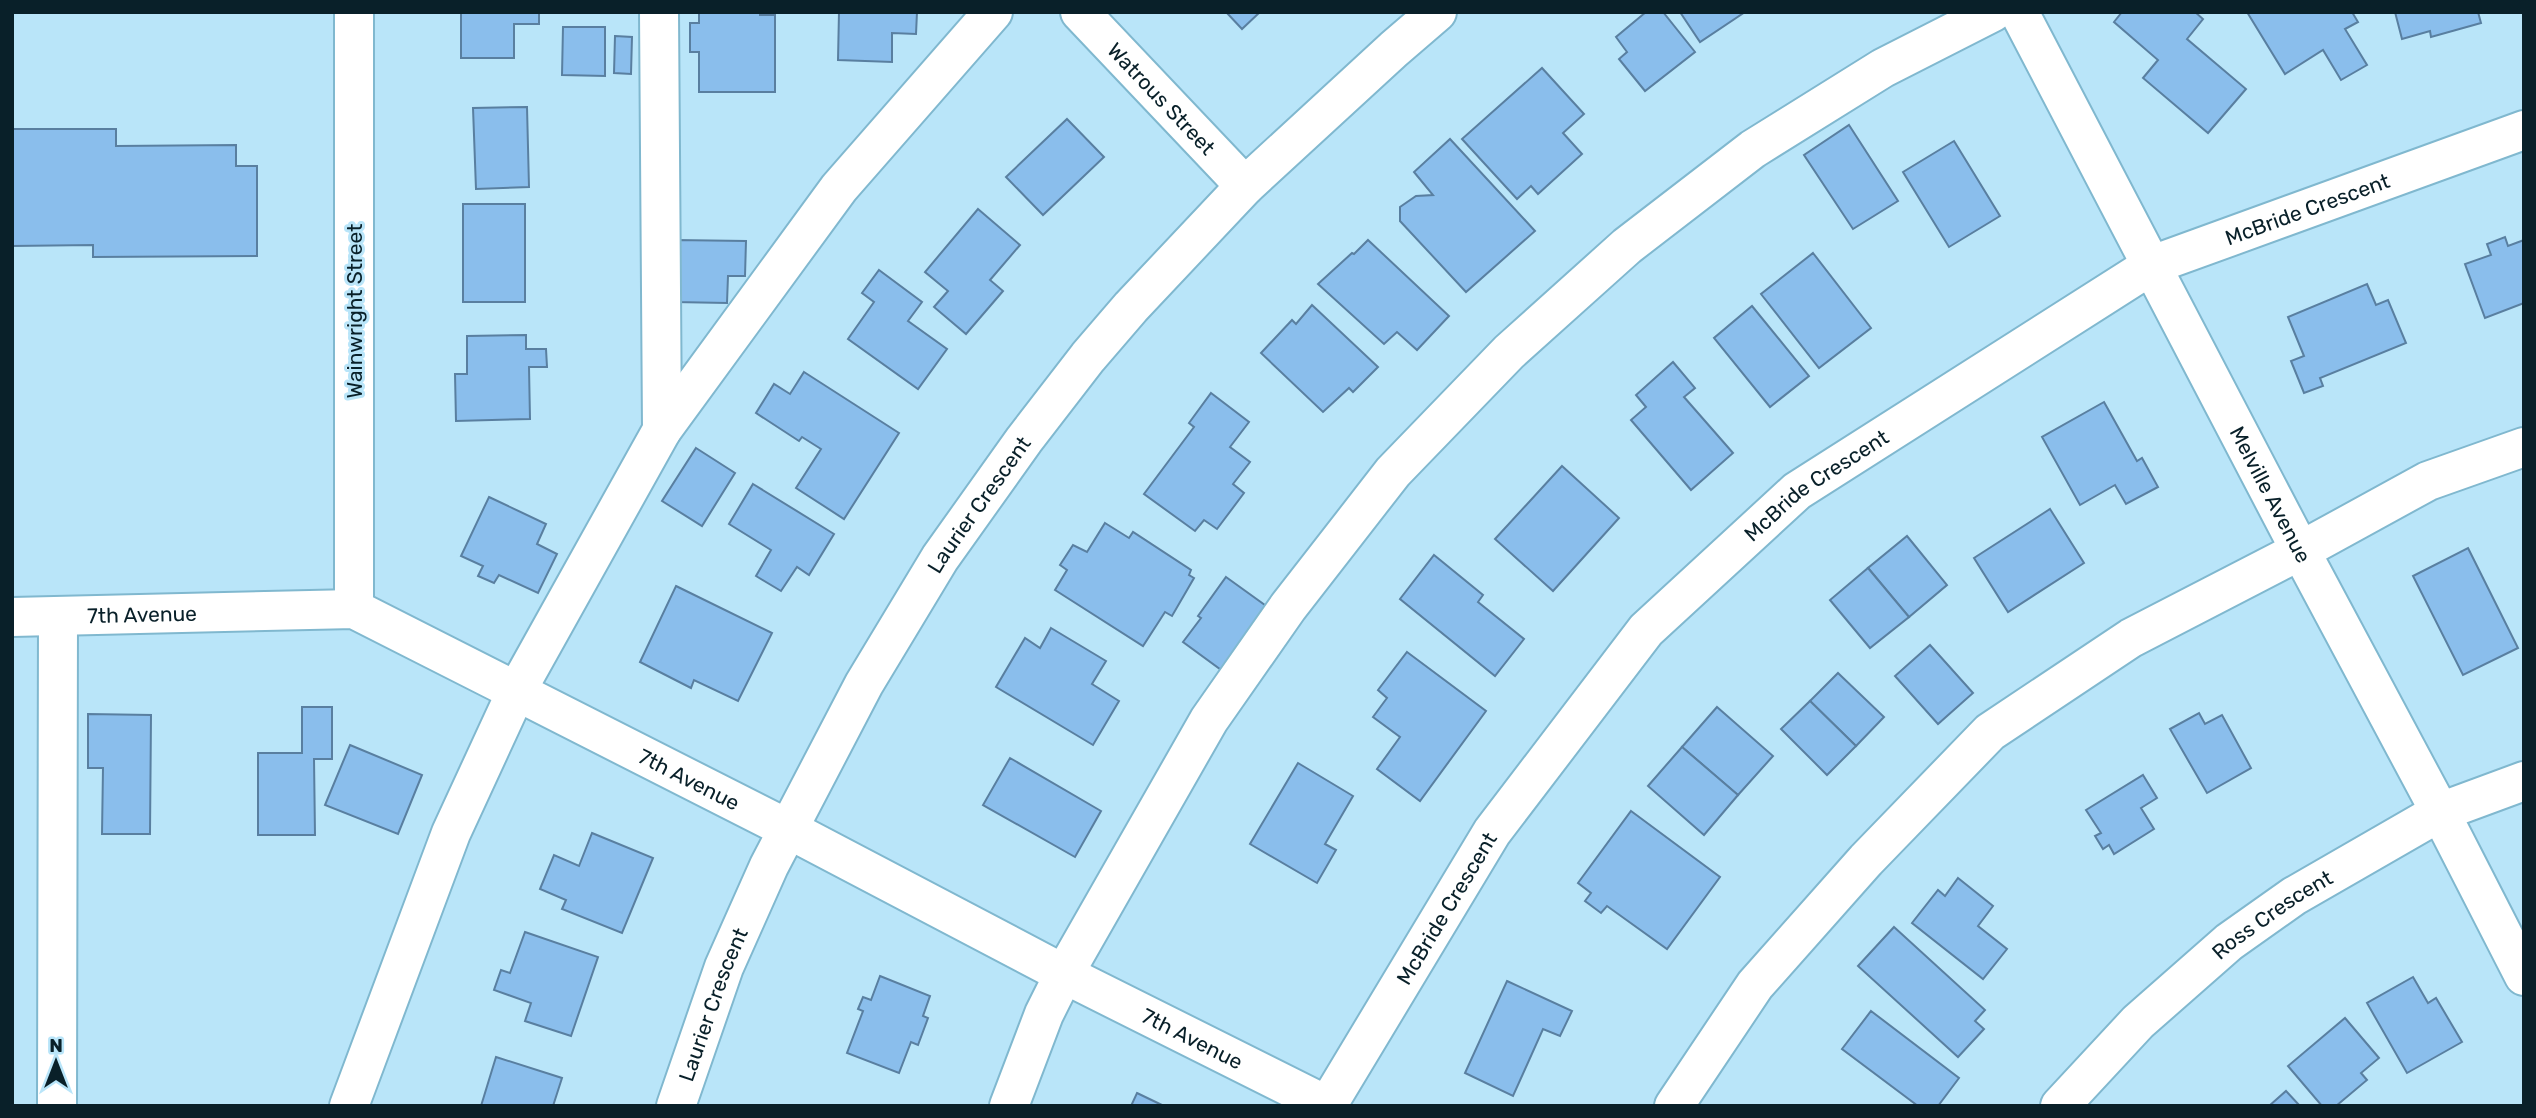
<svg xmlns="http://www.w3.org/2000/svg" width="2536" height="1118" viewBox="0 0 2536 1118" font-family="Rubik,sans-serif">
	<style>
		.building { fill: #8abeec; stroke: #597fa0; stroke-width: 2 }
		.lines { fill: none; stroke-linecap: round; stroke-linejoin: round }
		.minor-casing { stroke: #80b8cf; stroke-width: 42 }
		.minor { stroke: #fff; stroke-width: 38 }
		.labels { text-anchor: middle; dominant-baseline: central; stroke-width: 6; stroke-linejoin: round; paint-order: stroke }
		.street-label { font-size: 21px; fill: #092029; stroke: #b9e5f9 }
	</style>
	<rect width="100%" height="100%" fill="#b9e5f9"/>
	<!-- building -->
	<g class="building">
		<path d="M461,12H539V24H514V58H461Z"/>
		<path d="M699,12H760V15H775V92H699V52H690V23H699Z"/>
		<path d="M839,12H917L916,34L892,33V62L838,60Z"/>
		<path d="M1226,12H1260L1242,29Z"/>
		<path d="M1646,12H1663L1695,52L1645,91L1619,59L1627,52L1616,37Z"/>
		<path d="M1680,12H1745L1700,42Z"/>
		<path d="M2122,12H2195L2203,19L2187,39L2246,89L2208,133L2143,78L2158,60L2114,22Z"/>
		<path d="M2247,12H2352L2358,22L2345,29L2367,65L2341,80L2323,50L2285,74Z"/>
		<path d="M2395,12H2478L2481,23L2431,37L2430,31L2402,39Z"/>
		<path d="M563,27H605V76L562,75Z"/>
		<path d="M615,36L632,37L631,74L614,73Z"/>
		<path d="M1542,68L1584,114L1563,133L1582,154L1538,194L1531,186L1517,199L1462,139Z"/>
		<path d="M527,107L529,187L476,189L473,108Z"/>
		<path d="M1067,119L1104,157L1043,215L1006,177Z"/>
		<path d="M1849,125L1898,201L1853,229L1804,155Z"/>
		<path d="M12,129H116V146L236,145V166H257V256L93,257V245L12,246Z"/>
		<path d="M1450,139L1535,231L1466,292L1400,221V207L1416,196L1433,195L1414,172Z"/>
		<path d="M1954,141L2000,216L1949,247L1903,172Z"/>
		<rect x="463" y="204" width="62" height="98"/>
		<path d="M978,209L1020,245L990,280L1003,291L966,334L934,307L948,291L925,272Z"/>
		<path d="M2505,237L2508,246L2524,240V303L2485,318L2465,264L2491,255L2487,244Z"/>
		<path d="M675,240L746,241L745,276H728L727,303L674,302Z"/>
		<path d="M1368,240L1449,316L1417,350L1397,332L1384,344L1318,284L1352,253L1354,254Z"/>
		<path d="M1813,253L1871,328L1819,368L1761,294Z"/>
		<path d="M879,270L922,302L908,321L947,349L918,389L848,339L874,302L862,293Z"/>
		<path d="M2367,284L2376,305L2388,300L2406,343L2320,378L2323,386L2304,393L2291,361L2304,356L2288,317Z"/>
		<path d="M1312,305L1378,367L1353,392L1349,388L1323,412L1261,353L1292,320L1296,324Z"/>
		<path d="M1752,306L1809,376L1770,407L1714,338Z"/>
		<path d="M526,335V349H546L547,367H529L530,419L456,421L455,374H467V336Z"/>
		<path d="M1673,362L1695,388L1684,397L1733,453L1691,490L1631,420L1646,407L1636,395Z"/>
		<path d="M804,372L899,433L844,519L796,488L821,449L802,437L799,441L756,413L774,384L790,394Z"/>
		<path d="M1211,393L1249,422L1230,447L1250,462L1233,484L1244,493L1217,529L1204,520L1195,531L1144,494L1194,427L1189,423Z"/>
		<path d="M2104,402L2137,461L2142,458L2158,487L2126,504L2115,485L2080,505L2042,437Z"/>
		<path d="M696,448L735,473L702,526L662,501Z"/>
		<path d="M1562,466L1619,518L1553,591L1495,539Z"/>
		<path d="M753,484L834,534L809,575L797,567L781,591L756,576L771,550L729,524Z"/>
		<path d="M489,497L546,524L537,544L557,554L538,593L499,575L494,583L478,576L483,566L461,556Z"/>
		<path d="M2050,509L2084,563L2008,612L1974,558Z"/>
		<path d="M1105,523L1129,538L1133,532L1191,570L1189,575L1194,578L1172,616L1165,612L1143,646L1055,590L1067,570L1060,565L1073,545L1087,552Z"/>
		<path d="M1907,536L1947,585L1909,617L1868,568Z"/>
		<path d="M2468,548L2518,648L2463,675L2413,576Z"/>
		<path d="M1434,555L1483,595L1478,602L1524,639L1495,676L1400,599Z"/>
		<path d="M1868,568L1909,617L1870,648L1830,600Z"/>
		<path d="M1226,577L1269,608L1224,672L1183,642L1201,618L1198,616Z"/>
		<path d="M676,586L772,633L738,701L694,680L691,688L640,662Z"/>
		<path d="M1051,628L1106,661L1092,684L1119,701L1093,745L996,687L1025,638L1040,648Z"/>
		<path d="M1930,645L1973,693L1938,724L1895,676Z"/>
		<path d="M1407,652L1486,711L1420,801L1377,769L1400,737L1373,717L1387,698L1378,690Z"/>
		<path d="M1838,673L1884,717L1856,746L1810,701Z"/>
		<path d="M1810,701L1856,746L1827,775L1781,729Z"/>
		<path d="M302,707H332V759H314L315,835H258V753H302Z"/>
		<path d="M1717,707L1773,756L1738,795L1682,747Z"/>
		<path d="M2199,713L2205,724L2222,715L2251,768L2207,793L2170,729Z"/>
		<path d="M88,714L151,715L150,834H102L103,768H88Z"/>
		<path d="M350,745L422,775L398,834L325,805Z"/>
		<path d="M1682,747L1738,795L1704,835L1648,786Z"/>
		<path d="M1010,758L1101,811L1075,857L983,805Z"/>
		<path d="M1298,763L1353,796L1325,844L1336,850L1317,883L1250,844Z"/>
		<path d="M2143,775L2157,798L2141,808L2154,829L2114,854L2109,845L2103,849L2095,836L2101,833L2086,810Z"/>
		<path d="M1631,811L1720,877L1667,949L1607,906L1601,913L1585,901L1591,893L1578,883Z"/>
		<path d="M592,833L653,858L622,933L562,909L566,900L540,889L554,855L579,866Z"/>
		<path d="M1958,878L1993,906L1978,926L2007,949L1983,979L1912,923L1938,890L1945,896Z"/>
		<path d="M1894,927L1985,1010L1975,1021L1984,1029L1958,1057L1858,966Z"/>
		<path d="M525,932L598,957L571,1036L525,1021L531,1003L494,990L501,970L510,973Z"/>
		<path d="M880,976L930,996L923,1016L928,1018L918,1045L911,1042L899,1073L847,1053L863,1011L858,1009L863,997L871,1000Z"/>
		<path d="M2413,977L2428,1003L2436,998L2462,1042L2407,1073L2367,1003Z"/>
		<path d="M1507,981L1572,1011L1560,1036L1543,1029L1513,1096L1465,1073Z"/>
		<path d="M1871,1011L1959,1078L1938,1106H1918L1842,1049Z"/>
		<path d="M2345,1018L2379,1058L2361,1073L2367,1080L2336,1106H2322L2288,1066Z"/>
		<path d="M496,1057L562,1078L553,1106H481Z"/>
		<path d="M2286,1091L2300,1106H2269Z"/>
		<path d="M1137,1093L1164,1106H1131Z"/>
	</g>
	<g class="lines">
		<!-- minor casing -->
		<g class="minor-casing">
			<g id="minor">
				<path d="M354,12V609"/>
				<path d="M659,12L662,430"/>
				<path id="s1" d="M1080,12L1245,186"/>
				<path id="s2" d="M2019,12L2300,550L2440,812L2524,976"/>
				<path id="s3" d="M12,617L354,609L788,829L1064,974L1328,1106"/>
				<path d="M57,1106L58,617"/>
				<path d="M349,1106L451,833L517,690L662,430L839,188L993,12"/>
				<path id="s4" d="M676,1106L724,967L769,866L864,684L940,558L1024,440L1088,357L1131,307L1245,186L1394,49L1437,12"/>
				<path d="M1009,1106L1044,1014L1064,974L1209,720L1288,607L1393,472L1509,352L1627,246L1753,149L1883,68L1993,12"/>
				<path id="s5" d="M1327,1106L1492,832L1646,630L1797,491L2152,265L2524,130"/>
				<path d="M1674,1106L1755,985L1866,860L1990,732L2131,638L2313,544L2428,481L2524,447"/>
				<path id="s6" d="M2060,1106L2138,1022L2229,942L2294,896L2440,812L2524,781"/>
			</g>
		</g>
		<!-- minor -->
		<use href="#minor" class="minor"/>
	</g>
	<g class="labels">
		<!-- street labels -->
		<g class="street-label">
			<text stroke="none"><textPath href="#s1" startOffset="119">Watrous Street</textPath></text>
			<text stroke="none"><textPath href="#s5" startOffset="1365">McBride Crescent</textPath></text>
			<text transform="translate(354 311) rotate(-90)">Wainwright Street</text>
			<text stroke="none"><textPath href="#s5" startOffset="798">McBride Crescent</textPath></text>
			<text stroke="none"><textPath href="#s2" startOffset="544">Melville Avenue</textPath></text>
			<text stroke="none"><textPath href="#s4" startOffset="676">Laurier Crescent</textPath></text>
			<text stroke="none"><textPath href="#s3" startOffset="130">7th Avenue</textPath></text>
			<text stroke="none"><textPath href="#s3" startOffset="718">7th Avenue</textPath></text>
			<text stroke="none"><textPath href="#s5" startOffset="231">McBride Crescent</textPath></text>
			<text stroke="none"><textPath href="#s6" startOffset="287">Ross Crescent</textPath></text>
			<text stroke="none"><textPath href="#s4" startOffset="108">Laurier Crescent</textPath></text>
			<text stroke="none"><textPath href="#s3" startOffset="1284">7th Avenue</textPath></text>
		</g>
	</g>
	<!-- border -->
	<rect width="2536" height="1118" fill="none" stroke="#092029" stroke-width="28"/>
	<!-- north arrow -->
	<g transform="translate(56 1062)" stroke="#b9e5f9" stroke-width="5" paint-order="stroke">
	<path d="M0-5L12 26L0 18L-12 26Z" fill="#092029"/>
	<text y="-10" font-size="19" font-weight="bold" text-anchor="middle" fill="#092029">N</text>
	</g>
</svg>
